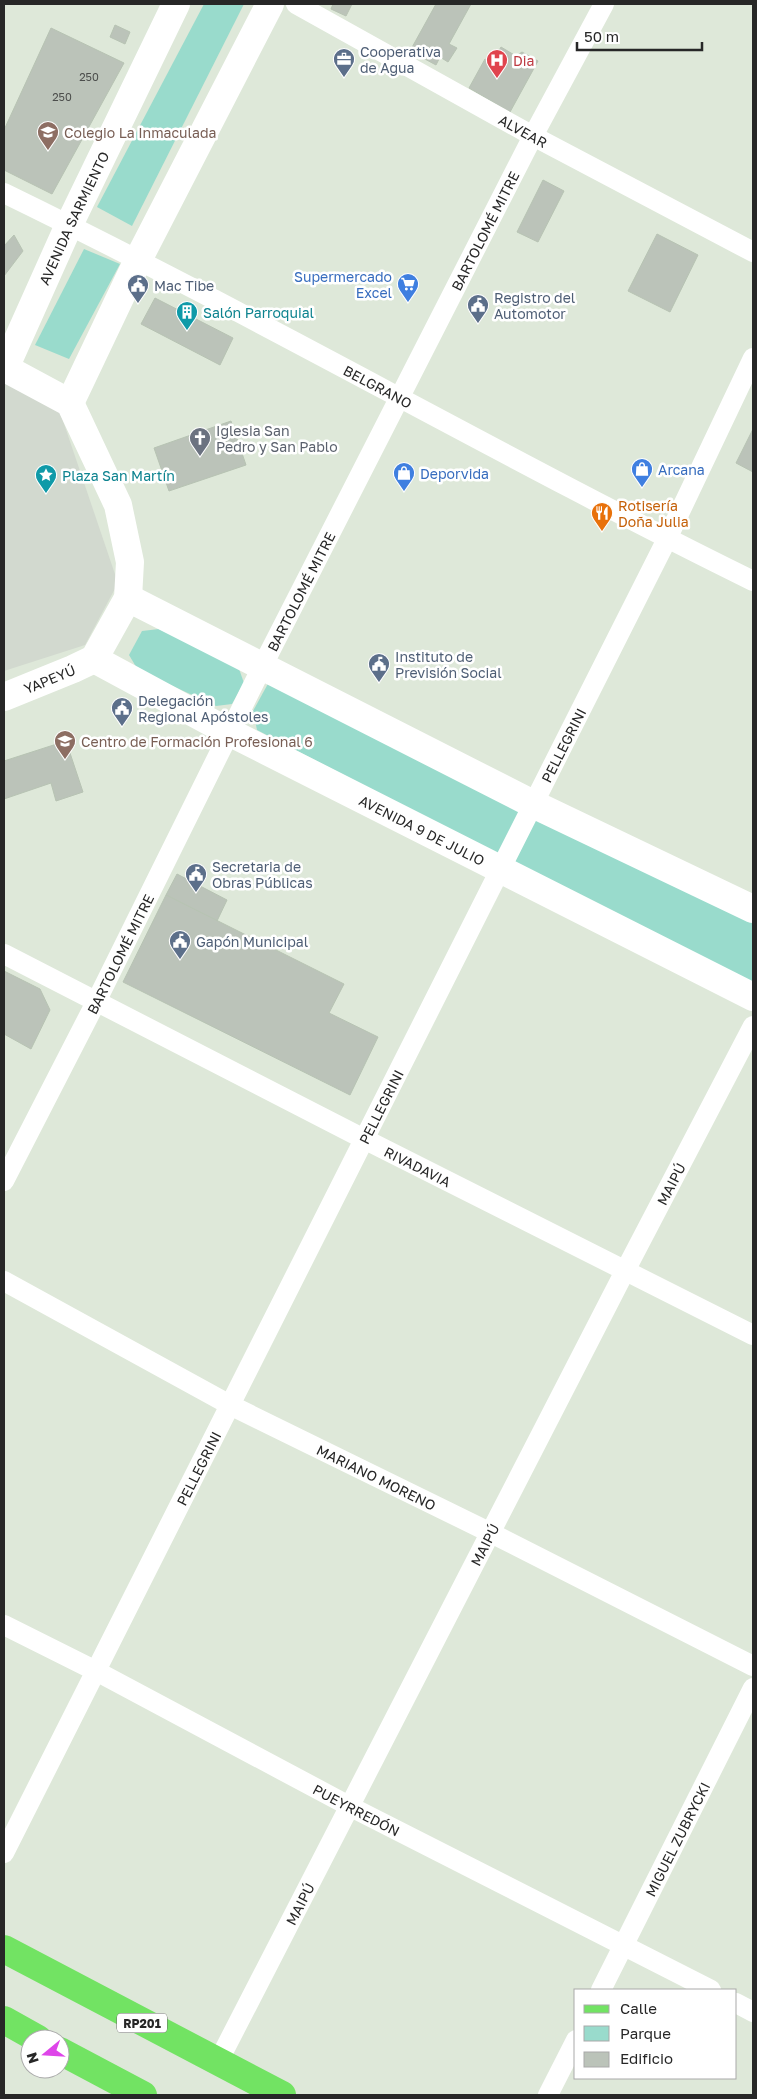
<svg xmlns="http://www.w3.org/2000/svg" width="757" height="2099" viewBox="0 0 757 2099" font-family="'Golos Text',sans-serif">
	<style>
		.green { fill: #99dbcc }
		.plaza { fill: #d2d9cf }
		.building { fill: #bbc3b9; stroke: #b7c3b3 }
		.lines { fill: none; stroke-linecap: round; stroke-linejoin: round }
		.street { stroke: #fff; stroke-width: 20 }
		.secondary { stroke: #fff; stroke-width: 28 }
		.primary { stroke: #72e363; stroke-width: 28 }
		.labels { text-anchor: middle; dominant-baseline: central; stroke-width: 5; stroke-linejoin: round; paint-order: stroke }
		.number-label { font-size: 11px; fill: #4c4e4c }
		.shield { fill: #fff; stroke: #686868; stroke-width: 1 }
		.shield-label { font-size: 12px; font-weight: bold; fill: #272727 }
		.service-label { font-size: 14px; fill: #4e5e75; stroke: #fff; text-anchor: start }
		.health-label { font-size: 14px; fill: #be3a42; stroke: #fff; text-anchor: start }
		.street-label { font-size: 14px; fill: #272727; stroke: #fff }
		.education-label { font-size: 14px; fill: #785e54; stroke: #fff; text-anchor: start }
		.shop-label { font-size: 14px; fill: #366cbe; stroke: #fff; text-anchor: start }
		.culture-label { font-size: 14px; fill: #0d838f; stroke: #fff; text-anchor: start }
		.worship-label { font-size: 14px; fill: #5b616d; stroke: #fff; text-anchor: start }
		.food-label { font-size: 14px; fill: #c56008; stroke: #fff; text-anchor: start }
	</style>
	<rect width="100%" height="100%" fill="#dee8d9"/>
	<!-- green -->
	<g class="green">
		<path d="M204,4H244L132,226L97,207Z"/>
		<path d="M84,249L120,264L69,359L35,345Z"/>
		<path d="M159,629L238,666L244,683L232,704L216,706L138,670L129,655L142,631Z"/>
		<path d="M270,680L528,801L500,856L257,730L253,711Z"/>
		<path d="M539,806L753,912V989L510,860Z"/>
	</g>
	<!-- plaza -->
	<path class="plaza" d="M4,383L58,406L118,583L85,645L4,671Z"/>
	<!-- building -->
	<g class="building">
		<path d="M333,4H352L346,16L331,9Z"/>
		<path d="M436,4H471L449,44L457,48L448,62L440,57L436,65L410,51Z"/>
		<path d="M115,25L130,32L125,44L110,37Z"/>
		<path d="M51,28L124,63L52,194L4,170V130Z"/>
		<path d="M501,47L516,56L522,52L538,61L510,112L469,88L485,59L492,63Z"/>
		<path d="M543,180L564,191L538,242L517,232Z"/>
		<path d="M657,234L698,255L670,312L628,291Z"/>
		<path d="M14,235L23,251L4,276V246Z"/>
		<path d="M155,298L233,338L220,365L141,324Z"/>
		<path d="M231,421L246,465L169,491L154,448Z"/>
		<path d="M753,429V472L736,463Z"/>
		<path d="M66,741L83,792L56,801L51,783L4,799V761Z"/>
		<path d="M177,874L227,900L217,921L166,895Z"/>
		<path d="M166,895L344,984L329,1013L378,1037L350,1095L123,982Z"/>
		<path d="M4,971L40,989L50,1010L31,1049L4,1034Z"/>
	</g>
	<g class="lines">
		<!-- street -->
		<g class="street">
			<path id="s1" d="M296,4L533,136L753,252"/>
			<path id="s2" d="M4,193C257,316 501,457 753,581"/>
			<path id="s3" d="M4,954L364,1139L753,1335"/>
			<path id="s4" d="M4,1181L96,1002L263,665L533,136L604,4"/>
			<path id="s5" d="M4,1281L230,1405L491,1533L753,1666"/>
			<path id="s6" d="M4,1625L96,1671L351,1807L711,1990"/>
			<path id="s7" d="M4,1853L667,539L753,358"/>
			<path id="s8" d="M601,1990L753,1688"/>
			<path d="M736,2003L753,2012"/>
			<path id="s9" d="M218,2062L625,1271L753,1026"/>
			<path d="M548,2095L576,2040"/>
		</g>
		<!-- secondary -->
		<g class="secondary">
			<path id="s10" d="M5,368L69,225L176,4"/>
			<path d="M5,368L70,403L118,505L130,562L128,598L94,659"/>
			<path d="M70,403L138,260L270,4"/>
			<path d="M128,598L533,804L753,909"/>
			<path id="s11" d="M94,659L229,732L753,997"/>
			<path id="s12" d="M4,697L73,669L94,659"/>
		</g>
		<!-- primary -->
		<g class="primary">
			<path d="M4,1949L282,2095"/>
			<path d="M4,2020L38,2039"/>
			<path d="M60,2051L143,2095"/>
		</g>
	</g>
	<!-- icons -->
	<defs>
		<g id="office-pin" transform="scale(1.125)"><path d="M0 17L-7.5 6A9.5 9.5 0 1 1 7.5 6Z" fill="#5c6f8a" stroke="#fff"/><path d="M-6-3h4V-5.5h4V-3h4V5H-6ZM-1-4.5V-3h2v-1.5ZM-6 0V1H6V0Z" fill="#fff"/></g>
		<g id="hospital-pin" transform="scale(1.125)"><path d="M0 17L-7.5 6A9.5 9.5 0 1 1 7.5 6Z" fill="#e0444e" stroke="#fff"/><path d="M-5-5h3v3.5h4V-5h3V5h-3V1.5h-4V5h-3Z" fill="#fff"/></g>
		<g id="school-pin" transform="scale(1.125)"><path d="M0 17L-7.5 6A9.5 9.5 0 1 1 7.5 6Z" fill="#8d6e63" stroke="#fff"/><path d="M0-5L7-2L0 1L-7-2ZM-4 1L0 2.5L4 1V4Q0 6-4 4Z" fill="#fff"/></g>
		<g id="supermarket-pin" transform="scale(1.125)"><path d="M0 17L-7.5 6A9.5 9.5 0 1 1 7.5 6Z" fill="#3f7fe0" stroke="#fff"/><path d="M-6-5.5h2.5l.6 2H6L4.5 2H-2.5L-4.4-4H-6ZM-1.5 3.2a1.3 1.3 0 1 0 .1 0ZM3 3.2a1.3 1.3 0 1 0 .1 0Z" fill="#fff"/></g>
		<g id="civic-pin" transform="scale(1.125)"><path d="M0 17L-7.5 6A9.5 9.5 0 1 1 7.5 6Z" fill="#5c6f8a" stroke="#fff"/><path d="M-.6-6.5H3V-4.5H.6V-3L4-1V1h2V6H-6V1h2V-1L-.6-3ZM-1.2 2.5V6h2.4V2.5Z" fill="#fff"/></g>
		<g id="building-pin" transform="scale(1.125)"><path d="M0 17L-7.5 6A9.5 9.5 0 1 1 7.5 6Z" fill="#0f9aa8" stroke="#fff"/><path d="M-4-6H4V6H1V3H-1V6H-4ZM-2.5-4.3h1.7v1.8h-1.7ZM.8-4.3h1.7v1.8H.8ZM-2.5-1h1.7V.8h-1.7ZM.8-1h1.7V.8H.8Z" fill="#fff"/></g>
		<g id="church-pin" transform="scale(1.125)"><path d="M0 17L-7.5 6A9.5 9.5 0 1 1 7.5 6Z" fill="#6b7280" stroke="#fff"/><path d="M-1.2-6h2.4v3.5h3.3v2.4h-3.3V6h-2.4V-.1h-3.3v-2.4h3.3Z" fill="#fff"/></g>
		<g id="shop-pin" transform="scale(1.125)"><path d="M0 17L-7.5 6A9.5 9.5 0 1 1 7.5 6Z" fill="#3f7fe0" stroke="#fff"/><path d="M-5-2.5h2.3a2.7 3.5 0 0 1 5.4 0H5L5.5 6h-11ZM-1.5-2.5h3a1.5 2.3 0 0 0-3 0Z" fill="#fff"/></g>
		<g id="sight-pin" transform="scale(1.125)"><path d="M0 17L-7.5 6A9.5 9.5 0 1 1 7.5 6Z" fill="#0f9aa8" stroke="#fff"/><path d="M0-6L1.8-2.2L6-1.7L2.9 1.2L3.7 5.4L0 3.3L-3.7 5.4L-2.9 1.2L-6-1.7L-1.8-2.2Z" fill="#fff"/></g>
		<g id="restaurant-pin" transform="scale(1.125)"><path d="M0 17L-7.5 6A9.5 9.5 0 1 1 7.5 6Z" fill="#e8710a" stroke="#fff"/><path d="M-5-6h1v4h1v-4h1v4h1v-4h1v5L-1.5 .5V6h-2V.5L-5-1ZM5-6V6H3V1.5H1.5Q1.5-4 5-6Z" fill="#fff"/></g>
	</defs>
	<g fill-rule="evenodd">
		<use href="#office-pin" x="344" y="59"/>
		<use href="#hospital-pin" x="497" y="60"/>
		<use href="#school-pin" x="48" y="132"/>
		<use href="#supermarket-pin" x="408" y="284"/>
		<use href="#civic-pin" x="138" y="285"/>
		<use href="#civic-pin" x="478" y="305"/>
		<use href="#building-pin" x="187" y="312"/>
		<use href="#church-pin" x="200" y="438"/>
		<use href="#shop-pin" x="642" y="469"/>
		<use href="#shop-pin" x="404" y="473"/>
		<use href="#sight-pin" x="46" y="475"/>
		<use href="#restaurant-pin" x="602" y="513"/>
		<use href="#civic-pin" x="379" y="664"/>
		<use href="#civic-pin" x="122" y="708"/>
		<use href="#school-pin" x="65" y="741"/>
		<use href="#civic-pin" x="196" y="874"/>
		<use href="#civic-pin" x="180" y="941"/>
	</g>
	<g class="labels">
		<!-- number labels -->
		<g class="number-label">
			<text x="89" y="76">250</text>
			<text x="62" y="96">250</text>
		</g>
		<!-- shield labels -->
		<rect class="shield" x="117" y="2013.5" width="50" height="19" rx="4"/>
		<g class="shield-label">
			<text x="142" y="2023">RP201</text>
		</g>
		<!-- service labels -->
		<g class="service-label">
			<text x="360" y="51">Cooperativa<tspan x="360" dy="16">de Agua</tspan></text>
			<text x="154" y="285">Mac Tibe</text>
			<text x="494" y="297">Registro del<tspan x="494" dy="16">Automotor</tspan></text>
			<text x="395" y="656">Instituto de<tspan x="395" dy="16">Previsión Social</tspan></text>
			<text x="138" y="700">Delegación<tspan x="138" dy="16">Regional Apóstoles</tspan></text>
			<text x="212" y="866">Secretaria de<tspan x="212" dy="16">Obras Públicas</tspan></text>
			<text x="196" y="941">Gapón Municipal</text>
		</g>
		<!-- health labels -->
		<g class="health-label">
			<text x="513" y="60">Dia</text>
		</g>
		<!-- street labels -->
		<g class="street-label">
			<text stroke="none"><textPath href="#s1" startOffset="260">ALVEAR</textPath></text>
			<text stroke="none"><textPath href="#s10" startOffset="165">AVENIDA SARMIENTO</textPath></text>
			<text stroke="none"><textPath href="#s4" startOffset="1065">BARTOLOMÉ MITRE</textPath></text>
			<text stroke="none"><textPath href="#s2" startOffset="421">BELGRANO</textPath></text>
			<text stroke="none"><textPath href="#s4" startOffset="660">BARTOLOMÉ MITRE</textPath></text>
			<text stroke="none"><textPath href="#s12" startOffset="49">YAPEYÚ</textPath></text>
			<text stroke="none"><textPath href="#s7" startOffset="1241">PELLEGRINI</textPath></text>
			<text stroke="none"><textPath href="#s11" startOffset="370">AVENIDA 9 DE JULIO</textPath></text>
			<text stroke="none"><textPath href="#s4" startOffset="255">BARTOLOMÉ MITRE</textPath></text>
			<text stroke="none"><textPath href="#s7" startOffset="836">PELLEGRINI</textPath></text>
			<text stroke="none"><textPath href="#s3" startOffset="465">RIVADAVIA</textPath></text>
			<text stroke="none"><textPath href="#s9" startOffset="988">MAIPÚ</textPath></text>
			<text stroke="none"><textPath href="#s7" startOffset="431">PELLEGRINI</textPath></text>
			<text stroke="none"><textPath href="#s5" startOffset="421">MARIANO MORENO</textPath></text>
			<text stroke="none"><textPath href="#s9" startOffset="582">MAIPÚ</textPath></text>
			<text stroke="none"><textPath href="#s6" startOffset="398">PUEYRREDÓN</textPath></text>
			<text stroke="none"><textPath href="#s8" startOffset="169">MIGUEL ZUBRYCKI</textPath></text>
			<text stroke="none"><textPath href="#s9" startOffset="178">MAIPÚ</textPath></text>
		</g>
		<!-- education labels -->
		<g class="education-label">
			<text x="64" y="132">Colegio La Inmaculada</text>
			<text x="81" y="741">Centro de Formación Profesional 6</text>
		</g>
		<!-- shop labels -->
		<g class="shop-label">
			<text x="392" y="276" text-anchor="end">Supermercado<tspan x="392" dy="16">Excel</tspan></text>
			<text x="658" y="469">Arcana</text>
			<text x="420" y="473">Deporvida</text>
		</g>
		<!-- culture labels -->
		<g class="culture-label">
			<text x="203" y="312">Salón Parroquial</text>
			<text x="62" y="475">Plaza San Martín</text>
		</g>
		<!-- worship labels -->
		<g class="worship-label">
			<text x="216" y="430">Iglesia San<tspan x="216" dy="16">Pedro y San Pablo</tspan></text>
		</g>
		<!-- food labels -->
		<g class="food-label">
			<text x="618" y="505">Rotisería<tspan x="618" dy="16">Doña Julia</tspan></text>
		</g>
	</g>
	<!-- border -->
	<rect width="757" height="2099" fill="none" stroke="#272727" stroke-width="10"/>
	<!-- legend -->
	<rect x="574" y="1989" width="162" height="90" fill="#ffffff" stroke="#a9a9a9"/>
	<rect x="584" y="2005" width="25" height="8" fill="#72e363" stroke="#a9a9a9"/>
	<text x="620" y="2014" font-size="15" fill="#272727">Calle</text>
	<rect x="584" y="2026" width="25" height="15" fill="#99dbcc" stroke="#a9a9a9"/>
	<text x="620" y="2039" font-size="15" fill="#272727">Parque</text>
	<rect x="584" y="2052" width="25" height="15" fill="#bbc3b9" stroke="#a9a9a9"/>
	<text x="620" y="2064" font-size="15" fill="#272727">Edificio</text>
	<!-- north arrow -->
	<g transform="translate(45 2054) rotate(252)"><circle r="24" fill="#ffffff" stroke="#a9a9a9"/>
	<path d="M0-4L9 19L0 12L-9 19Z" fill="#de45e9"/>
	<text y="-8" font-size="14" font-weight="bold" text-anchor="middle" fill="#272727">N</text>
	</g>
	<!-- scale -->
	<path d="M577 42v8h125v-8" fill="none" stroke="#272727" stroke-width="2.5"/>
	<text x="584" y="42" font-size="15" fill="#272727" stroke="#ffffff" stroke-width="4" paint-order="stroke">50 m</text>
</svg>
